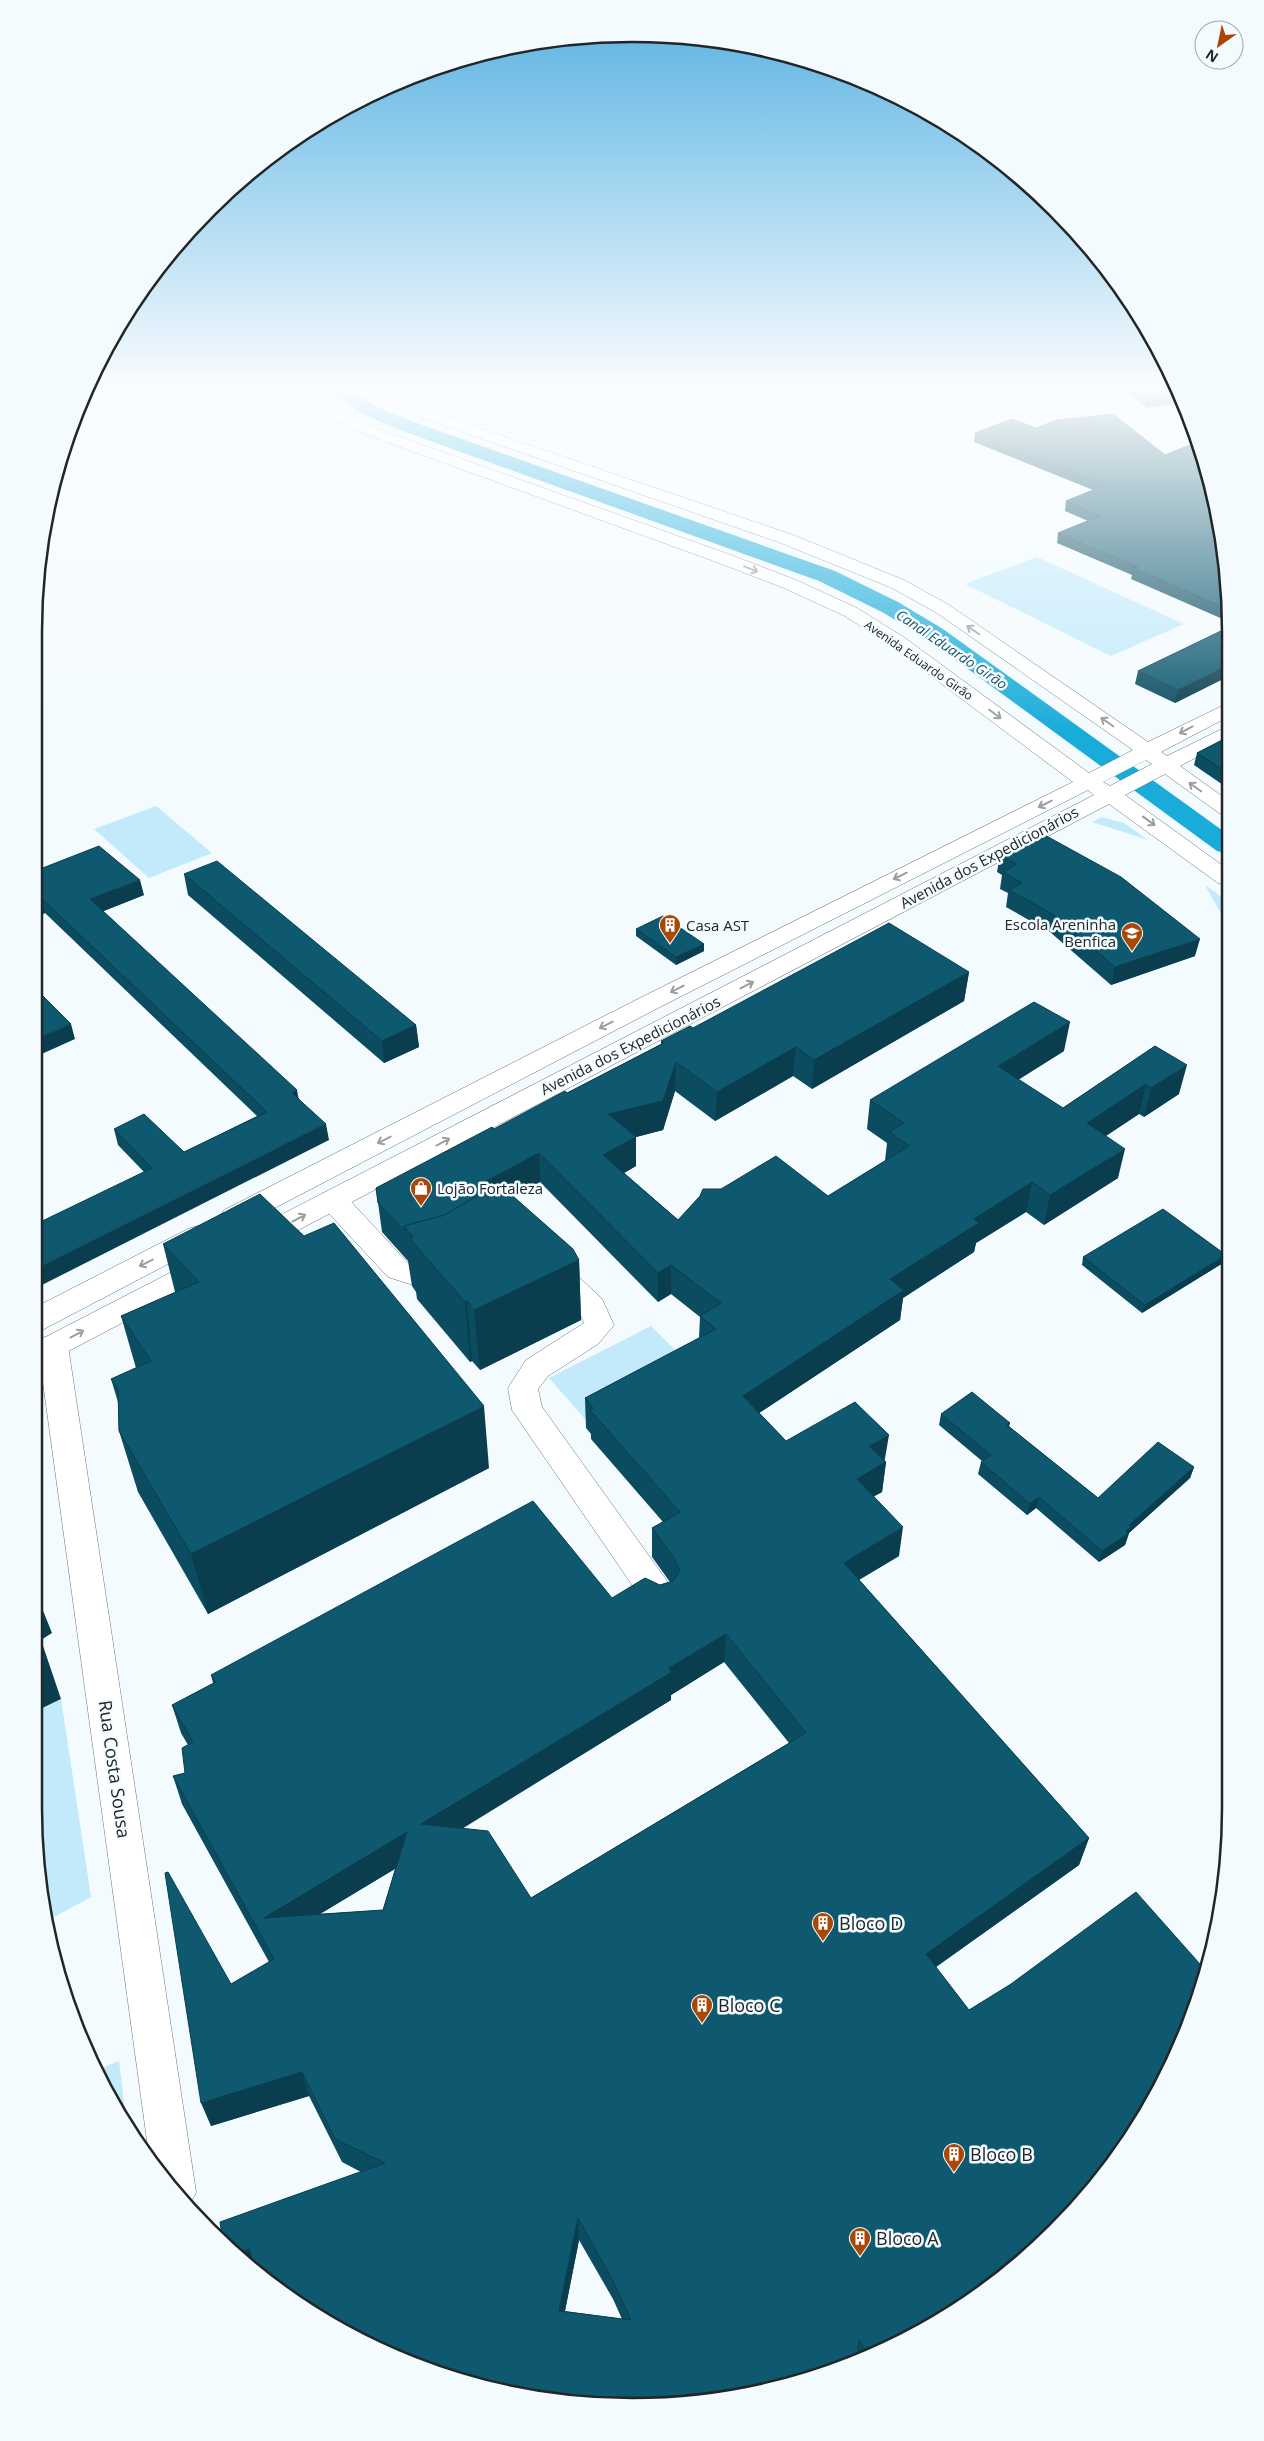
<svg xmlns="http://www.w3.org/2000/svg" width="1264" height="2441" viewBox="0 0 1264 2441" font-family="'Open Sans',sans-serif">
	<style>
		.green { fill: #c2eafb }
		.lines { fill: none; stroke-linecap: round; stroke-linejoin: round }
		.canal { fill: #1aacd9; fill-rule: evenodd }
		.street-casing { stroke: #6a7479; stroke-width: 1 }
		.primary-casing { stroke: #6a7479; stroke-width: 1 }
		.street { fill: #fff; fill-rule: evenodd }
		.primary { fill: #fff; fill-rule: evenodd }
		.wall { fill: #0c4c60; fill-rule: evenodd }
		.shaded-wall { fill: #0a3e4e }
		.building { fill: #0e5870; stroke: #0a3e4e; fill-rule: evenodd }
		.oneway { stroke: #9c9d9e }
		.labels { text-anchor: middle; dominant-baseline: central; stroke-width: 5; stroke-linejoin: round; paint-order: stroke }
		.far-street-label { font-size: 12px; fill: #222628; stroke: #f4fbfe }
		.far-water-label { font-size: 14px; font-style: italic; fill: #205467; stroke: #f4fbfe }
		.street-label { font-size: 15px; fill: #222628; stroke: #f4fbfe }
		.poi-label { font-size: 15px; fill: #222628; stroke: #f4fbfe; text-anchor: start }
		.near-street-label { font-size: 18px; fill: #222628; stroke: #f4fbfe }
		.near-poi-label { font-size: 18px; fill: #222628; stroke: #f4fbfe; text-anchor: start }
		.rim { fill: none; stroke: #222628; stroke-width: 2.5 }
	</style>
	<rect width="100%" height="100%" fill="#f4fbfe"/>
	<!-- green -->
	<g class="green">
		<path d="M1037,557L1184,624L1111,656L965,584Z"/>
		<path d="M156,806L212,853L149,878L94,829Z"/>
		<path d="M1102,817L1124,823L1148,840L1092,822Z"/>
		<path d="M1205,885L1226,900V923Z"/>
		<path d="M651,1326L690,1365L586,1420L549,1378Z"/>
		<path d="M61,1699L91,1897L45,1922L34,1809V1712Z"/>
		<path d="M119,2061L127,2128L114,2108L97,2070Z"/>
	</g>
	<g class="lines">
		<!-- canal -->
		<path class="canal" d="M331,391H352L377,407L414,422L835,571L898,602L943,629L1226,833V853L1217,851L927,639L882,612L819,581L400,430L365,415Z"/>
		<!-- street casing -->
		<g class="street-casing">
			<g id="street">
				<path d="M333,1191L343,1193L408,1263L412,1264L445,1253L455,1256L459,1263L455,1270L413,1285L388,1277L323,1207L319,1200L323,1193Z"/>
				<path d="M553,1259L563,1262L602,1299L614,1325L598,1344L548,1376L538,1389L542,1407L672,1588L677,1598L672,1608L660,1612L648,1608L512,1410L508,1388L526,1360L584,1323L579,1311L543,1276L539,1269L543,1262Z"/>
				<path d="M53,1335L63,1338L68,1346L196,2192L189,2207L158,2173L150,2162L38,1346L43,1338Z"/>
			</g>
		</g>
		<!-- primary casing -->
		<g class="primary-casing">
			<g id="primary">
				<path d="M294,391H309L327,405L364,424L731,555L796,580L857,608L905,638L1089,773L1133,750L937,613L892,588L781,543L431,421L396,407L371,391H388L406,401L441,415L793,535L904,580L949,605L1148,742L1226,704V718L1161,752L1167,756L1226,727V741L1180,766L1226,799V815L1219,813L1165,774L1125,795L1226,868V885L1218,883L1109,804L266,1247L256,1250L246,1247L242,1240L246,1233L1094,795L1088,790L658,1008L244,1224L234,1227L224,1224L220,1217L224,1210L640,998L1073,782L891,646L845,616L784,588L719,563L354,430L317,411ZM1146,760L1152,764L1110,786L1103,782Z"/>
				<path d="M198,1226L208,1229L212,1236L208,1243L44,1329L34,1332V1308L188,1229Z"/>
				<path d="M205,1257L215,1260L219,1267L215,1274L44,1364L34,1367V1343L195,1260Z"/>
			</g>
		</g>
		<!-- street -->
		<use href="#street" class="street"/>
		<!-- primary -->
		<use href="#primary" class="primary"/>
	</g>
	<!-- wall -->
	<g class="wall">
		<path d="M1124,391H1178L1147,408Z"/>
		<path d="M1012,419L1225,554V620L1131,579L1132,575L1057,543L1058,533L1088,521L1065,511L1066,501L1093,490L974,442L975,433Z"/>
		<path d="M1225,629V678L1175,703L1135,684L1138,671Z"/>
		<path d="M1226,738V787L1194,765L1197,753Z"/>
		<path d="M1000,855L1195,956L1111,985L1050,932L1006,907L1008,893L1000,889L1002,875L997,872Z"/>
		<path d="M35,871L144,895L103,911L299,1099L329,1140L144,1172L118,1145L114,1129L184,1152L257,1116L45,913L35,917Z"/>
		<path d="M184,874L416,1025L419,1047L384,1063L188,895Z"/>
		<path d="M636,929L704,944V951L676,965L636,936Z"/>
		<path d="M969,972L964,1001L812,1089L793,1076L715,1121L675,1091L663,1130L636,1137V1166L624,1173L678,1220L828,1196L885,1161L887,1143L867,1129L870,1100L1064,1051L1018,1080L1063,1108L1155,1046L1179,1094L1144,1117L1139,1114L1106,1136L1118,1178L1044,1225L1026,1212L976,1243L974,1252L903,1298L900,1320L759,1413L786,1441L885,1461L886,1462L882,1492L874,1496L899,1556L859,1580L1089,1838L1079,1865L936,1967L964,2307L861,2362L787,2387L671,2406L361,2172L342,2162L309,2096L211,2126L231,1984L269,1962L182,1804L173,1776L185,1773L188,1745L181,1733L172,1705L213,1683L211,1675L612,1598L670,1582L652,1557V1528L663,1522L591,1439V1434L586,1428L585,1398L699,1338L700,1317L671,1294L658,1302L540,1182L513,1197L579,1260L581,1320L480,1370L472,1361L470,1362L417,1299L416,1292L412,1286L408,1261L382,1232L376,1188L567,1093L661,1044V1041L693,1028ZM724,1662L789,1743L531,1898L462,1828L671,1700V1695ZM395,1869L383,1910L320,1914ZM579,2240L613,2299L622,2319L565,2311Z"/>
		<path d="M163,1244L489,1468L208,1614L138,1492L119,1431L118,1402L111,1379L136,1368L121,1316L175,1292Z"/>
		<path d="M1083,1257L1223,1263L1142,1313L1082,1265Z"/>
		<path d="M941,1414L1010,1423L1009,1427L1098,1498L1194,1467L1190,1478L1129,1533L1125,1545L1099,1562L1036,1508L1027,1515L978,1474L981,1462L982,1461L939,1425Z"/>
	</g>
	<!-- shaded-wall -->
	<g class="shaded-wall">
		<path d="M1179,393L1185,403L1147,408L1149,396Z"/>
		<path d="M1225,667V678L1175,703L1178,690Z"/>
		<path d="M140,880L144,895L94,915L90,899Z"/>
		<path d="M40,897L45,913L35,917V899Z"/>
		<path d="M1200,939L1195,956L1111,985L1115,967Z"/>
		<path d="M704,944V951L676,965V957Z"/>
		<path d="M969,972L964,1001L812,1089L814,1060Z"/>
		<path d="M1070,1022L1064,1051L992,1096L998,1066Z"/>
		<path d="M71,1024L75,1039L35,1057V1040Z"/>
		<path d="M416,1025L419,1047L384,1063L382,1041Z"/>
		<path d="M796,1047L793,1076L715,1121L717,1092Z"/>
		<path d="M676,1062L675,1091L663,1130L636,1137V1166L603,1185V1155L608,1114Z"/>
		<path d="M1187,1065L1179,1094L1144,1117L1151,1088Z"/>
		<path d="M1146,1084L1139,1114L1081,1152L1087,1123Z"/>
		<path d="M297,1090L300,1106L292,1093Z"/>
		<path d="M326,1124L329,1140L34,1289V1270Z"/>
		<path d="M1125,1149L1118,1178L1044,1225L1050,1195Z"/>
		<path d="M539,1153L540,1182L494,1208L485,1182Z"/>
		<path d="M1032,1182L1026,1212L976,1243L974,1252L903,1298L900,1320L741,1425L743,1396L890,1279L974,1219Z"/>
		<path d="M1226,1255L1223,1263L1142,1313L1145,1305Z"/>
		<path d="M579,1260L581,1320L480,1370L474,1310Z"/>
		<path d="M671,1265V1294L658,1302V1273Z"/>
		<path d="M467,1301L472,1361L470,1362L465,1302Z"/>
		<path d="M484,1406L489,1468L208,1614L191,1554Z"/>
		<path d="M889,1435L884,1464L886,1462L882,1492L853,1508L857,1479L869,1446Z"/>
		<path d="M1194,1467L1190,1478L1129,1533L1125,1545L1099,1562L1102,1551L1129,1525Z"/>
		<path d="M34,1478L40,1494L34,1498Z"/>
		<path d="M1039,1497L1036,1508L1027,1515L1030,1504Z"/>
		<path d="M903,1527L899,1556L840,1591L844,1563Z"/>
		<path d="M36,1593L52,1633L41,1640L61,1699L34,1712V1594Z"/>
		<path d="M726,1634L724,1662L671,1695V1700L426,1851L421,1824L669,1668Z"/>
		<path d="M407,1832L411,1859L272,1943L264,1918Z"/>
		<path d="M1089,1838L1079,1865L919,1979L926,1954Z"/>
		<path d="M302,2072L309,2096L211,2126L201,2103Z"/>
		<path d="M578,2218L579,2240L561,2331L559,2311Z"/>
		<path d="M250,2249L254,2271L237,2259L232,2253Z"/>
	</g>
	<!-- building -->
	<g class="building">
		<path d="M1141,391H1178L1179,393L1149,396Z"/>
		<path d="M1113,414L1165,455L1195,443L1225,554V608L1133,568L1138,567L1058,533L1100,516L1066,501L1106,485L975,433L1012,419L1036,428L1057,420Z"/>
		<path d="M1225,629V667L1178,690L1138,671Z"/>
		<path d="M1226,738V772L1197,753Z"/>
		<path d="M1041,833L1121,877L1200,939L1115,967L1054,915L1009,890L1022,883L1003,872L1017,864L1000,855Z"/>
		<path d="M99,846L140,880L90,899L297,1090L292,1093L326,1124L34,1270V1225L152,1168L114,1129L144,1114L184,1152L267,1112L40,897L35,899V871Z"/>
		<path d="M217,861L416,1025L382,1041L184,874Z"/>
		<path d="M663,916L704,944L676,957L636,929Z"/>
		<path d="M889,923L969,972L814,1060L796,1047L717,1092L676,1062L663,1101L608,1114L636,1137L603,1155L678,1220L700,1196L703,1189H721L776,1156L828,1196L909,1146L889,1132L904,1123L870,1100L1034,1002L1070,1022L998,1066L1063,1108L1155,1046L1187,1065L1151,1088L1146,1084L1087,1123L1125,1149L1050,1195L1032,1182L974,1219L979,1223L890,1279L904,1290L743,1396L786,1441L855,1402L889,1435L869,1446L886,1462L857,1479L903,1527L844,1563L1089,1838L926,1954L969,2010L1011,1984L1136,1892L1207,1972L1168,2074L1107,2173L1055,2232L964,2307L870,2357L859,2340L857,2363L787,2387L671,2406H593L477,2387L403,2362L300,2307L253,2271L250,2249L232,2253L223,2243L220,2222L385,2163L335,2139L302,2072L201,2103L165,1873L168,1872L231,1984L274,1959L173,1776L185,1773L182,1748L193,1742L172,1705L216,1682L211,1675L533,1501L612,1598L645,1578L660,1585L673,1581L680,1570L674,1558L652,1528L680,1512L590,1410L593,1408L585,1398L716,1329L700,1316L721,1303L671,1265L658,1273L539,1153L485,1182L490,1188L445,1215L404,1226L405,1231L378,1203L376,1188L492,1127L494,1129L565,1091L567,1093L664,1043L661,1041L690,1026L693,1028ZM726,1634L806,1733L531,1898L488,1831L421,1824L672,1672L669,1668ZM407,1832L383,1910L264,1918ZM578,2218L612,2279L631,2320L559,2311Z"/>
		<path d="M35,988L71,1024L35,1040Z"/>
		<path d="M498,1183L573,1249L579,1260L474,1310L467,1301L465,1302L410,1239L413,1237L404,1226L445,1215Z"/>
		<path d="M260,1194L304,1236L334,1223L484,1406L191,1554L119,1431L118,1389L111,1379L151,1361L121,1316L199,1282L163,1244Z"/>
		<path d="M1163,1209L1226,1255L1145,1305L1083,1257Z"/>
		<path d="M972,1392L1010,1423L1007,1425L1098,1498L1158,1442L1194,1467L1129,1525L1131,1527L1126,1531L1128,1534L1102,1551L1039,1497L1030,1504L981,1462L991,1455L941,1414Z"/>
		<path d="M34,1626L45,1659L34,1664Z"/>
	</g>
	<!-- one-way arrows -->
	<defs><path id="oneway-shaft" d="M-6 0H5M1.5-3L5.5 0L1.5 3" fill="none" stroke-width="1.6" stroke-linecap="round" stroke-linejoin="round" transform="scale(1.25)"/></defs>
	<g class="oneway">
		<use href="#oneway-shaft" transform="translate(751 569) rotate(21)"/>
		<use href="#oneway-shaft" transform="translate(973 630) rotate(-145)"/>
		<use href="#oneway-shaft" transform="translate(995 714) rotate(37)"/>
		<use href="#oneway-shaft" transform="translate(1107 722) rotate(-145)"/>
		<use href="#oneway-shaft" transform="translate(1186 730) rotate(152)"/>
		<use href="#oneway-shaft" transform="translate(1195 787) rotate(-145)"/>
		<use href="#oneway-shaft" transform="translate(1045 804) rotate(154)"/>
		<use href="#oneway-shaft" transform="translate(1149 821) rotate(36)"/>
		<use href="#oneway-shaft" transform="translate(900 876) rotate(154)"/>
		<use href="#oneway-shaft" transform="translate(747 985) rotate(-27)"/>
		<use href="#oneway-shaft" transform="translate(677 989) rotate(153)"/>
		<use href="#oneway-shaft" transform="translate(606 1025) rotate(153)"/>
		<use href="#oneway-shaft" transform="translate(384 1140) rotate(153)"/>
		<use href="#oneway-shaft" transform="translate(443 1142) rotate(-28)"/>
		<use href="#oneway-shaft" transform="translate(299 1218) rotate(-28)"/>
		<use href="#oneway-shaft" transform="translate(146 1263) rotate(153)"/>
		<use href="#oneway-shaft" transform="translate(77 1334) rotate(-28)"/>
	</g>
	<!-- sky -->
	<linearGradient id="sky" x2="0" y2="1"><stop stop-color="#55b1e2"/><stop offset="0.53" stop-color="#fafdff"/><stop offset="1" stop-color="#fafdff" stop-opacity="0"/></linearGradient>
	<rect width="1264" height="732" fill="url(#sky)"/>
	<!-- icons -->
	<defs>
		<g id="building-pin" transform="scale(1.125)"><path d="M0 17L-7.5 6A9.5 9.5 0 1 1 7.5 6Z" fill="#a94806" stroke="#f4fbfe"/><path d="M-4-6H4V6H1V3H-1V6H-4ZM-2.5-4.3h1.7v1.8h-1.7ZM.8-4.3h1.7v1.8H.8ZM-2.5-1h1.7V.8h-1.7ZM.8-1h1.7V.8H.8Z" fill="#fff"/></g>
		<g id="school-pin" transform="scale(1.125)"><path d="M0 17L-7.5 6A9.5 9.5 0 1 1 7.5 6Z" fill="#a94806" stroke="#f4fbfe"/><path d="M0-5L7-2L0 1L-7-2ZM-4 1L0 2.5L4 1V4Q0 6-4 4Z" fill="#fff"/></g>
		<g id="shop-pin" transform="scale(1.125)"><path d="M0 17L-7.5 6A9.5 9.5 0 1 1 7.5 6Z" fill="#a94806" stroke="#f4fbfe"/><path d="M-5-2.5h2.3a2.7 3.5 0 0 1 5.4 0H5L5.5 6h-11ZM-1.5-2.5h3a1.5 2.3 0 0 0-3 0Z" fill="#fff"/></g>
	</defs>
	<g fill-rule="evenodd">
		<use href="#building-pin" x="670" y="925"/>
		<use href="#school-pin" x="1132" y="933"/>
		<use href="#shop-pin" x="421" y="1188"/>
		<use href="#building-pin" x="823" y="1923"/>
		<use href="#building-pin" x="702" y="2005"/>
		<use href="#building-pin" x="954" y="2154"/>
		<use href="#building-pin" x="860" y="2238"/>
	</g>
	<g class="labels">
		<!-- far-street labels -->
		<g class="far-street-label">
			<text transform="translate(919 660) rotate(35)">Avenida Eduardo Girão</text>
		</g>
		<!-- far-water labels -->
		<g class="far-water-label">
			<text transform="translate(952 649) rotate(34)">Canal Eduardo Girão</text>
		</g>
		<!-- street labels -->
		<g class="street-label">
			<text transform="translate(989 857) rotate(-28)">Avenida dos Expedicionários</text>
			<text transform="translate(630 1045) rotate(-27)">Avenida dos Expedicionários</text>
		</g>
		<!-- poi labels -->
		<g class="poi-label">
			<text x="1116" y="924" text-anchor="end">Escola Areninha<tspan x="1116" dy="17">Benfica</tspan></text>
			<text x="686" y="925">Casa AST</text>
			<text x="437" y="1188">Lojão Fortaleza</text>
		</g>
		<!-- near-street labels -->
		<g class="near-street-label">
			<text transform="translate(115 1769) rotate(82)">Rua Costa Sousa</text>
		</g>
		<!-- near-poi labels -->
		<g class="near-poi-label">
			<text x="839" y="1923">Bloco D</text>
			<text x="718" y="2005">Bloco C</text>
			<text x="970" y="2154">Bloco B</text>
			<text x="876" y="2238">Bloco A</text>
		</g>
	</g>
	<!-- crop -->
	<path d="M0 0H1264V2441H0ZM632 42H632A590 590 0 0 1 1222 632V1808A590 590 0 0 1 632 2398H632A590 590 0 0 1 42 1808V632A590 590 0 0 1 632 42Z" fill="#f4fbfe" fill-rule="evenodd"/>
	<path class="rim" d="M632 42H632A590 590 0 0 1 1222 632V1808A590 590 0 0 1 632 2398H632A590 590 0 0 1 42 1808V632A590 590 0 0 1 632 42Z"/>
	<!-- north arrow -->
	<g transform="translate(1219 45) rotate(213)"><circle r="24" fill="#f4fbfe" stroke="#a0a6a8"/>
	<path d="M0-4L9 19L0 12L-9 19Z" fill="#a94806"/>
	<text y="-8" font-size="14" font-weight="bold" text-anchor="middle" fill="#222628">N</text>
	</g>
</svg>
